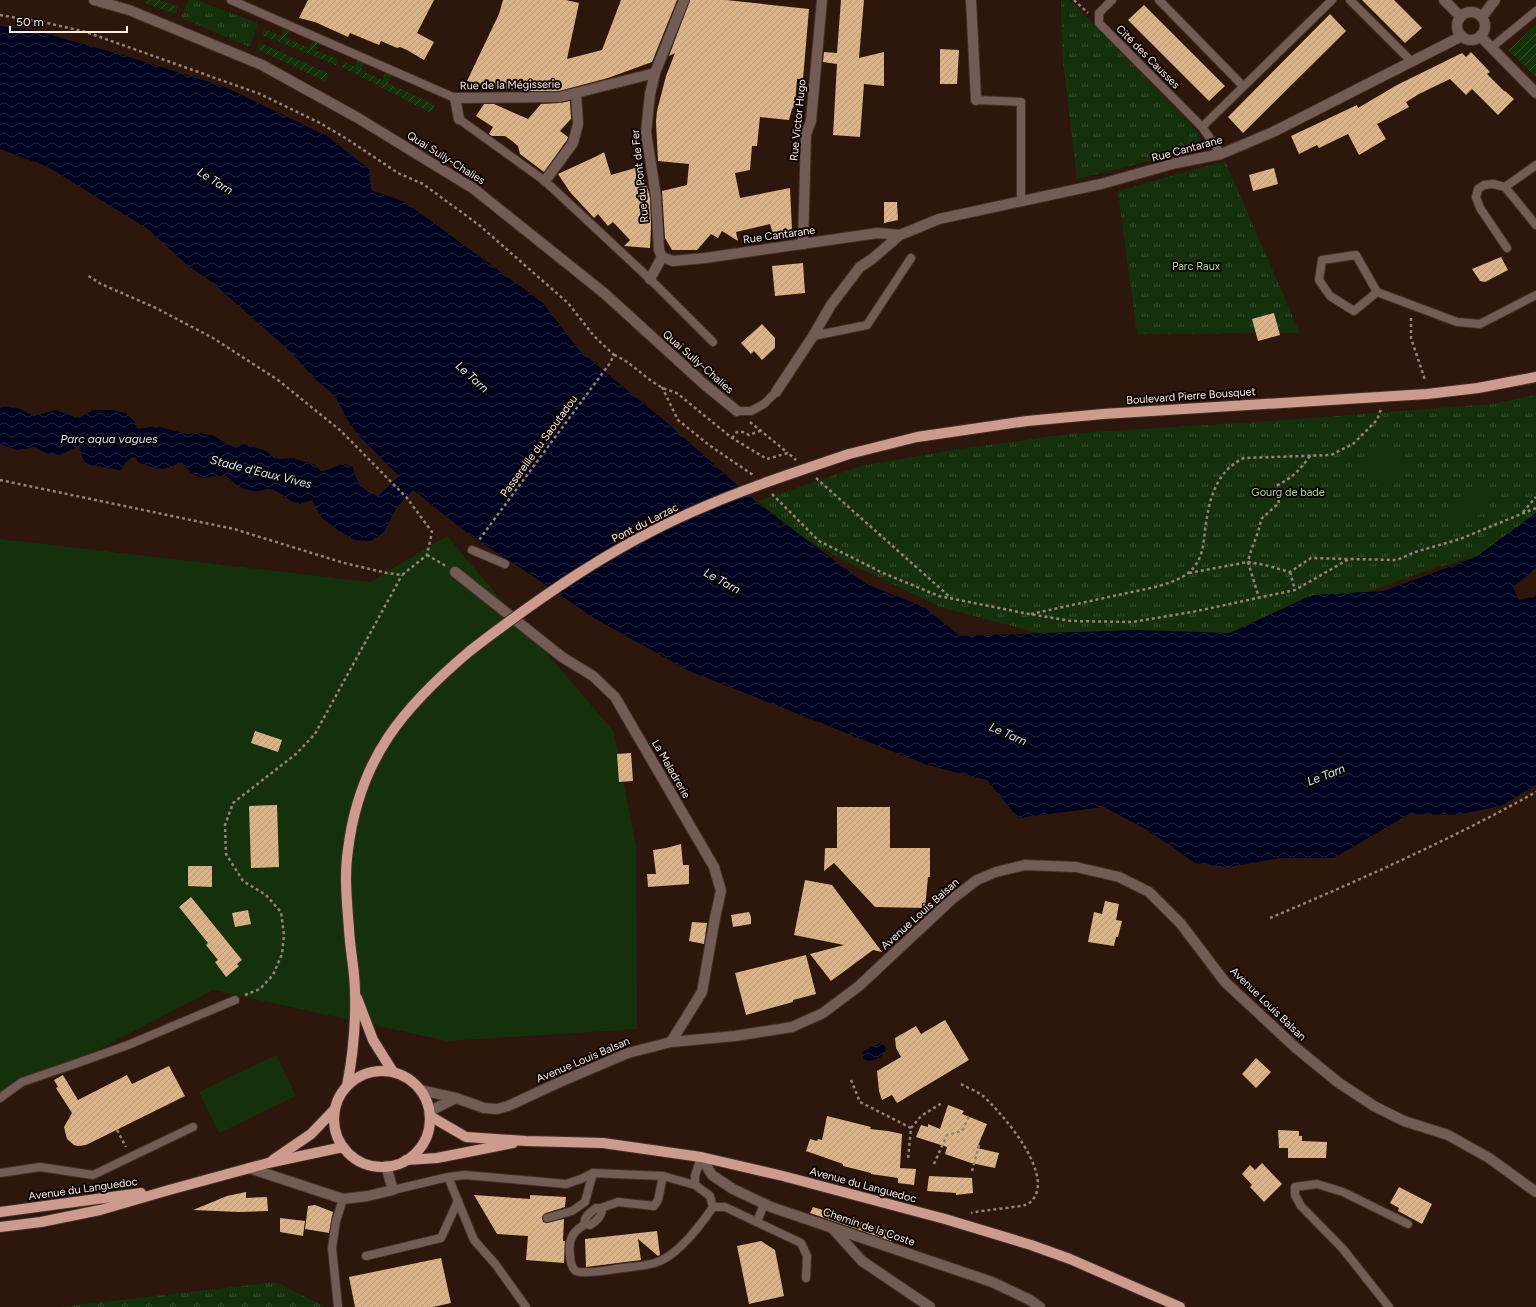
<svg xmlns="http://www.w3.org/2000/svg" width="1536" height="1307" viewBox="0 0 1536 1307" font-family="Figtree,sans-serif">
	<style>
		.grass { fill: url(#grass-tufts) }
		.garden { fill: url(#garden-furrows) }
		.pitch { fill: #15310c }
		.water { fill: url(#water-waves) }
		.building { fill: url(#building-hatch) }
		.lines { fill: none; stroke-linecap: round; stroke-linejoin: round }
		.service-casing { stroke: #463026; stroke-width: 10 }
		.pedestrian-casing { stroke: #463026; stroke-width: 12 }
		.minor-casing { stroke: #463026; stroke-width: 12 }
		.primary-casing { stroke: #463026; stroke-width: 12 }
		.path { stroke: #96827a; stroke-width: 2.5; stroke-dasharray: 3 3; stroke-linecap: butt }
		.service { stroke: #735c55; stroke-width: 8 }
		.pedestrian { stroke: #735c55; stroke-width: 10 }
		.minor { stroke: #735c55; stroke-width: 10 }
		.primary { stroke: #cc9b8e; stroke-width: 10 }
		.primary-bridge-casing { stroke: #463026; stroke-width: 12; stroke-linecap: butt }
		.primary-bridge { stroke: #cc9b8e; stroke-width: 10 }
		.labels { text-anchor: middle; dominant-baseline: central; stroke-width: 4; stroke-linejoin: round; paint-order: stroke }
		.street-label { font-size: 11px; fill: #fdece5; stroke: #0e0503 }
		.park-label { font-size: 11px; fill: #a4d696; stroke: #0e0503 }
		.water-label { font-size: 12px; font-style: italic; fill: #d0e5fe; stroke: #0e0503 }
	</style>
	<defs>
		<pattern id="grass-tufts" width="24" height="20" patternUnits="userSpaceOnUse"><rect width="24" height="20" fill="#15310c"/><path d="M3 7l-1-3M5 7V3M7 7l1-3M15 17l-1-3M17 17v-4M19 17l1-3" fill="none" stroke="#384f2f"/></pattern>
		<pattern id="garden-furrows" width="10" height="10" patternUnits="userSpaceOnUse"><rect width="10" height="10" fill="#15310c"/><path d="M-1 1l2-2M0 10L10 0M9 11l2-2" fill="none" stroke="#384f2f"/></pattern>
		<pattern id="water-waves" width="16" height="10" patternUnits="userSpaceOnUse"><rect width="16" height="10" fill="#000320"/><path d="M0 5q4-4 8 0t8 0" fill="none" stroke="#262840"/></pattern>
		<pattern id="building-hatch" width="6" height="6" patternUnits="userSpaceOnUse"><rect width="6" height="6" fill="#dbb389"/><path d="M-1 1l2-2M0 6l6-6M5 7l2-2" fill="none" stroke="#b79878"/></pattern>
	</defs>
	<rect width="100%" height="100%" fill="#2d160c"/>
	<!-- grass -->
	<g class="grass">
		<path d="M188,0H196L258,23L250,47L181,18Z"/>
		<path d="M1061,0H1070L1196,130L1201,139L1197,149L1077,179L1062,53Z"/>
		<path d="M1225,161L1300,333L1137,334L1118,191Z"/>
		<path d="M1536,395V539L1425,571L1343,601L1213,642L1065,640L940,607L847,562L802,537L758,501L861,466L959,449L1078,433L1274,421L1491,404Z"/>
		<path d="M276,1282L325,1307H61Z"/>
	</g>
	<!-- garden -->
	<g class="garden">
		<path d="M145,0H160L178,7L176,14L145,3Z"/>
		<path d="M1536,25V77L1508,50Z"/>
		<path d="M285,26L290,27L286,38L309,48L314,37L319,39L315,50L337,59L336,65L262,35L264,29L281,36Z"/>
		<path d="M259,42L329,74L326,82L257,49Z"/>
		<path d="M361,56L365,58L361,70L382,80L387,69L393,72L388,83L435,105L431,113L342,67L344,62L355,67Z"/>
	</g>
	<!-- pitch -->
	<g class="pitch">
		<path d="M1376,444L1404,452L1394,486L1366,478Z"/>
		<path d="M1484,492L1490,511L1454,523L1448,504Z"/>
		<path d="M447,536L614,732L636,847L637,1029L447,1041L213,990L0,1101V539L370,582Z"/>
		<path d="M276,1055L296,1096L219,1133L199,1092Z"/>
	</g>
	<!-- water -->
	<g class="water">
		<path d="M0,26L37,31L136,59L225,87L327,136L369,169L371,190L405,202L543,303L579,350L666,422L760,505L866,584L924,607L960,636L1138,630L1230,633L1312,595L1384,591L1476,557L1536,513V568L1513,587L1519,600L1536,596V785L1501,806L1456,815L1409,814L1334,858H1281L1228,867L1195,863L1149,831L1104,807L1018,818L987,780L927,765L689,671L594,618L528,573L467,533L413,490L397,507L384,532L371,541L355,540L339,531L322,518L312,500C288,510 288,492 269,489C265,489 261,491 257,491C244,491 235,485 227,476C203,475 202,485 182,464C176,464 175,465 170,467C160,471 147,466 138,462L135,457C128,458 125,463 122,469L119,470L86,464L82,457L80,447C73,447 68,452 62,454C52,456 42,452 35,447L16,450L0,444V408C11,403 25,411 34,416L55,410L79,418L93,410H112L126,413L134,421L137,429L157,426L186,434L201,433L215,436L227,445L237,446L244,444L266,451L274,458L280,459L293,458L315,465L321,471C332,471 342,459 353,467C357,484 362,490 378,496L399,476L359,436L347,419L335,396L314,378L292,353L213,283L186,264L148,229L48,167L0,149Z"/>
		<path d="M880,1043L884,1045L886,1049C884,1057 871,1064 863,1059V1055L864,1051Z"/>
	</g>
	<!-- building -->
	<g class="building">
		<path d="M308,0H434L417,33L434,42L424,60L407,50L400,47L397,48L381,41L379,45L350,33L348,37L315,22L299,18Z"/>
		<path d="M503,0H566L579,3L567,59L602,50L621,0H677L652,62L608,78L559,91H532L489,87L467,81L499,14Z"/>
		<path d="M690,0H726L809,9L803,79H797L795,105L792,109L789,120L760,117L757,146H752L750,170L735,173L740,198L790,188L792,230L773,234L770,224L736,232L738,241L722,231L718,238L711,234L697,250H672L665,238L662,191L687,185L689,164L658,161L656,122L657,111L666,76L675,53L669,56Z"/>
		<path d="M841,0H864L859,58L884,52V86L864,84L860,137L833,135L837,64L823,62L824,52L837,53Z"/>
		<path d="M1362,0H1394L1422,28L1405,43Z"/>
		<path d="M1144,5L1225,86L1209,101L1128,20Z"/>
		<path d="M1330,14L1346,31L1243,133L1228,117Z"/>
		<path d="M940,49L959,50L957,84H940Z"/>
		<path d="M1471,52L1490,72L1487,74L1504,91H1505L1514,99L1498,115L1472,89L1466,95L1450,79L1419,94L1406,102L1409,107L1377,124L1386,139L1359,155L1348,134L1319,148L1317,145L1299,154L1291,136L1357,105L1358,108L1397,85L1462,53L1466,57Z"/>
		<path d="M570,101L571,119L560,131L568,137L567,140L544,172L520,154L518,146L512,141L505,136H492L489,134L493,127L476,116L484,104H494L528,119L541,104L560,103Z"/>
		<path d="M604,152L611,175L642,166L643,178L648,190L650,198L651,227L650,248L624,246L630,240L613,222L608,226L598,214L594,218L570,192L558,174L597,156Z"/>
		<path d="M1274,168L1278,184L1253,191L1249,175Z"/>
		<path d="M884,202H897L898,220L884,223Z"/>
		<path d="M1501,257L1508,270L1485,282L1480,281L1472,269Z"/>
		<path d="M803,263L805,293L775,296L772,266Z"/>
		<path d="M1274,313L1280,335L1258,341L1252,319Z"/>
		<path d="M762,324L775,338V348L762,360L754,351L751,354L741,343Z"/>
		<path d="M255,731L282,740L278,752L251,743Z"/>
		<path d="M631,753L633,781L619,782L617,754Z"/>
		<path d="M277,805L279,867L251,868L249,806Z"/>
		<path d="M837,807H890V848H930V877H928L925,908L875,907L834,863L824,871L825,848H837Z"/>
		<path d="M681,844L683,865H689V884L648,887L647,874H656L653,850L666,848Z"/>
		<path d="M188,866H212V887L188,886Z"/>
		<path d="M805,880L832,885L882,952L873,950L831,981L810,954L844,945L794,935Z"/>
		<path d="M191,897L242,960L237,964L239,966L226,977L215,962L218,960L206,945L208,943L179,907Z"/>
		<path d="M1105,901L1119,904L1116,920L1122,921L1118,937H1116L1114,946L1088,942L1094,912L1102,914Z"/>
		<path d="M248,910L251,924L235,927L232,913Z"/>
		<path d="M749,912L751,917V924L733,927L731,915Z"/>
		<path d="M692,922L707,923L704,944L689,941Z"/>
		<path d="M806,955L816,994L793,1000V1002L746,1015L735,973Z"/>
		<path d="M945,1020L969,1060L897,1103L892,1095L882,1100L879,1091L877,1071L901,1057L896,1048L895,1038L916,1026L921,1034Z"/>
		<path d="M1256,1058L1271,1072L1256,1088L1242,1074Z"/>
		<path d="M169,1066L185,1096L86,1145L78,1146L74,1145L67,1139L64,1127L72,1113L56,1088L58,1087L54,1080L63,1075L78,1100L127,1075L132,1084Z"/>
		<path d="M948,1105L964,1111L962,1114L987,1124L977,1148L999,1153L995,1168L971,1163L945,1154L947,1147L916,1137L921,1125L928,1127V1124L940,1129Z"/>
		<path d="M827,1116L871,1127L870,1129L888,1131L902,1134L900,1168L916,1169L914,1185L898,1183V1178L871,1174V1173L843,1166V1164L806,1151L810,1139L817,1141L818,1139L822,1140Z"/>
		<path d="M1278,1130L1299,1131V1136H1302V1141L1327,1142L1326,1158H1288V1148H1279Z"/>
		<path d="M1262,1163L1282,1184L1264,1202L1250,1187L1252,1185L1242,1174L1250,1165L1255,1170Z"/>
		<path d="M929,1176L972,1178L973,1193L956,1195V1193L927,1191Z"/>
		<path d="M1399,1187L1432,1204L1422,1224L1398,1211L1399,1208L1390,1203Z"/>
		<path d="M246,1192V1198L267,1197L268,1211L239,1212L193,1210L227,1196Z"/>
		<path d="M474,1195L530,1199V1195L566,1197L565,1207L546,1213L542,1217L543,1222L546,1223L564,1219L563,1241H565L564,1263L526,1260L528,1236L497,1234Z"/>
		<path d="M315,1205L333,1212L329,1233L305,1229L308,1206Z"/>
		<path d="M813,1207L893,1232L891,1241L810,1213Z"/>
		<path d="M280,1218L305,1221L303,1236L280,1232Z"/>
		<path d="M657,1231L660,1255L658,1256L638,1239L641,1260L586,1267L585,1239Z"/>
		<path d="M761,1241L775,1250L784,1296L749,1304L737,1246Z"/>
		<path d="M441,1258L451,1303L433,1307H355L349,1277Z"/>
	</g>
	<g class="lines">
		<!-- service casing -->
		<g class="service-casing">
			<g id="service">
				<path d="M231,0L455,98"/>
				<path d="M1112,0L1099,13V23L1202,127L1221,154"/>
				<path d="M1159,0L1243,86"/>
				<path d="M1350,0L1411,61"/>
				<path d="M1492,47L1536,11"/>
				<path d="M976,100L1021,102V202"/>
				<path d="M459,119L545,181L650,279L713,342"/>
				<path d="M1202,127L1332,0"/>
				<path d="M1505,187L1536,165"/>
				<path d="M1507,248L1480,208L1476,197L1478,189L1484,185L1493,184L1505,187L1536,225"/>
				<path d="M1377,292L1354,311L1330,296L1319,280L1322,260L1356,255L1377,292L1457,322L1480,324L1536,295"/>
				<path d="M813,336L867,325L911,258"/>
				<path d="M737,411H751L764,404L776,392"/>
				<path d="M472,550L505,564"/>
				<path d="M0,1098L22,1082L69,1066L128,1045L235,1000"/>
				<path d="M0,1173L40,1167L93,1175L193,1127"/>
				<path d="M448,1177L474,1240L496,1265L526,1307"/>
				<path d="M695,1185V1176L701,1157"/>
				<path d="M393,1190L448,1177L465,1175L566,1184L581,1179L593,1173L663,1176L695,1185L710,1196L713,1207C700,1226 678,1256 655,1263C640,1267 624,1267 609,1270C602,1271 582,1274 576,1271C569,1267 568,1244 572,1237C574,1231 580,1228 585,1224L590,1225C595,1222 601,1217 602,1211L601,1208L618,1202L654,1206L658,1200L663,1176"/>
				<path d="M713,1207H725L801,1243L807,1256L806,1278"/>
				<path d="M547,1218L572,1211L585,1202L593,1173"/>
				<path d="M757,1222L764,1204"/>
				<path d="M585,1224C583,1217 591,1212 596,1208H601"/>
				<path d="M366,1256L441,1238L458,1201"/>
				<path d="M338,1307L332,1248L336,1221L343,1199"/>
				<path d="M1389,1307L1343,1249L1301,1206L1295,1195V1187L1317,1184L1343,1192L1408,1224"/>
			</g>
		</g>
		<!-- pedestrian casing -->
		<g class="pedestrian-casing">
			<g id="pedestrian">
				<path d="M94,0L129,10L262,65L358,118L474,189L604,293L705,385L737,411"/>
				<path d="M971,0L976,100"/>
			</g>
		</g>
		<!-- minor casing -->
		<g class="minor-casing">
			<g id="minor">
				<path d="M1444,0L1460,16"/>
				<circle cx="1471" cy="26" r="14"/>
				<path d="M1482,17L1495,0"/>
				<path d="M1480,36L1536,93"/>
				<path d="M459,119L455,98L560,97L655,73"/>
				<path d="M545,181L573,143L578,124L576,93"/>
				<path d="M803,244L806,134L811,121L822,0"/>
				<path d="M662,257L673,261L705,258L878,233L900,235"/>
				<path d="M650,279L662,257L659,250L656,197L646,132L650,94L655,73L684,0"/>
				<path d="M776,392L813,336L831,305L860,267L872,259L900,235L939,219L1101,184L1176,163L1221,154L1273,132L1462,36"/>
				<path d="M455,572L562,657L593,676L615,697L714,867L721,891L715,918L702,992L671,1042"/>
				<path d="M421,1090L456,1098L484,1108L497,1109L508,1106L560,1082L628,1053L671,1042L735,1036L792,1027L823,1013L859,986L952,899L977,880L996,872L1025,865L1076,867L1119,877L1149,892L1181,924L1225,982L1296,1048L1339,1083L1374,1106L1404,1121L1448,1135L1489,1158L1536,1192"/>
				<path d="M430,1111L456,1098"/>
				<path d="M701,1157L712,1175L733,1189L771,1207L992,1282L1030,1300L1040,1307"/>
				<path d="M249,1168L343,1199L368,1196L393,1190L386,1166"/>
				<path d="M833,1229L862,1261L930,1307"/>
			</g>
		</g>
		<!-- primary casing -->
		<g class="primary-casing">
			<g id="primary">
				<path d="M849,454L917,437L1027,421L1103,414L1427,394L1478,388L1536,377"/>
				<path d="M357,998L373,1040L393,1072"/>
				<circle cx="382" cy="1119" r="48"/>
				<path d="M347,1086C353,1055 356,1023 355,992C355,971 350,950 349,929C347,903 344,876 348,850C359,759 403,707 471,650"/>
				<path d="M430,1116L466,1137L526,1141L603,1143L701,1157L783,1176L945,1219L1031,1245L1070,1259L1180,1307"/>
				<path d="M273,1160L311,1134L335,1109"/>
				<path d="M406,1160L437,1158L513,1143"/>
				<path d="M0,1212L141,1193"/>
				<path d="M0,1227L41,1222L100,1210L169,1190L268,1163L343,1147"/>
			</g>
		</g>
		<!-- path -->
		<g class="path">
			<path d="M1074,0L1088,13"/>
			<path d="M0,15L43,22L86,32L260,94L320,123L347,139L398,173L423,184L479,225L568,303L594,336L614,355L610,363L479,540"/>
			<path d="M1411,318V338L1425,380"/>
			<path d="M614,355C632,362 644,378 661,387C666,390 673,391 678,394L732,438L767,459L788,453L796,460"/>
			<path d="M662,387L678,420L709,445L753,475"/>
			<path d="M750,422L788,453"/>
			<path d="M732,438L737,432H743L749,435L760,431"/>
			<path d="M1310,456C1299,471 1292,478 1276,486L1279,503L1261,519C1259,534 1251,547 1248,562L1265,565L1290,572L1311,558L1349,559"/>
			<path d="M816,478L951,598"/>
			<path d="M0,480L234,529L344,563L387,573L402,575L427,555L432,532L407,498L341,431L278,380L213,338L156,308L101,284L87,275"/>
			<path d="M772,494L819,541L883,573L939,596L1029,614L1071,621L1132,622L1192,612L1295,590L1349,559L1397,560L1415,552L1460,539L1536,508"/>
			<path d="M1523,512L1536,497"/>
			<path d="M427,555L446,566"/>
			<path d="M1290,572L1295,590"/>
			<path d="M1189,573L1248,562L1259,598"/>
			<path d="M1031,614C1063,607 1095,600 1127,593C1145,589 1173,585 1188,573C1206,559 1203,537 1207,517C1211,492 1220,469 1244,458L1331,455L1353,444L1377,420L1381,409"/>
			<path d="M1270,918C1360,880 1450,840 1536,792"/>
			<path d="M245,995L260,989L273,975L282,954L284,935L281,912L266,895L243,881L226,854L225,825L233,803L296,754L315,734L402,575"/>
			<path d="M851,1080L860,1102L911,1128L908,1159"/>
			<path d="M961,1084C968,1088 977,1091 983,1096C1002,1113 1061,1180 1028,1204C1023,1207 982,1210 971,1213"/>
			<path d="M911,1128L921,1116L942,1103"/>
			<path d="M117,1130L126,1147"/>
			<path d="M934,1164L947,1135L962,1131L970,1114"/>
			<path d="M972,1171L979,1145"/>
		</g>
		<!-- service -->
		<use href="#service" class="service"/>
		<!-- pedestrian -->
		<use href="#pedestrian" class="pedestrian"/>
		<!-- minor -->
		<use href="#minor" class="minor"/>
		<!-- primary -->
		<use href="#primary" class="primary"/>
		<!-- primary-bridge casing -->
		<g class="primary-bridge-casing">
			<path id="primary-bridge" d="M471,650C540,597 612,547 692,512C743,489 796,472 849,454"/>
		</g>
		<!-- primary-bridge -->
		<use href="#primary-bridge" class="primary-bridge"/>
	</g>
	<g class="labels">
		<!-- street labels -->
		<g class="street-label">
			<text transform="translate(1148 57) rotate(45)">Cité des Causses</text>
			<text transform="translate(510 85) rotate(-1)">Rue de la Mégisserie</text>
			<text transform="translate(798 120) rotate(-84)">Rue Victor Hugo</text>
			<text transform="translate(1187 149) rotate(-15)">Rue Cantarane</text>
			<text transform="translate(446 158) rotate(32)">Quai Sully-Chalies</text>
			<text transform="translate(640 176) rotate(-96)">Rue du Pont de Fer</text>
			<text transform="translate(779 235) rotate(-8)">Rue Cantarane</text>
			<text transform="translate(698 362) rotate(41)">Quai Sully-Chalies</text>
			<text transform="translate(1191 396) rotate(-4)">Boulevard Pierre Bousquet</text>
			<text transform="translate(539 446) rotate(-54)">Passerellle du Saoutadou</text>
			<text transform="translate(645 523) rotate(-27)">Pont du Larzac</text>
			<text transform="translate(671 769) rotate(60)">La Maladrerie</text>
			<text transform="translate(920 914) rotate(-42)">Avenue Louis Balsan</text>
			<text transform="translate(1268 1004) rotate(44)">Avenue Louis Balsan</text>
			<text transform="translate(583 1060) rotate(-23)">Avenue Louis Balsan</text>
			<text transform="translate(863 1185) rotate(15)">Avenue du Languedoc</text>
			<text transform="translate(83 1189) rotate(-8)">Avenue du Languedoc</text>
			<text transform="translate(869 1227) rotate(19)">Chemin de la Coste</text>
		</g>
		<!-- park labels -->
		<g class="park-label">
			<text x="1196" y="266">Parc Raux</text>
			<text x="1288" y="492">Gourg de bade</text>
		</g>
		<!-- water labels -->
		<g class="water-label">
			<text transform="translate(215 181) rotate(32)">Le Tarn</text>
			<text transform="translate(472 377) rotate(42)">Le Tarn</text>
			<text x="109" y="439">Parc aqua vagues</text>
			<text transform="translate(261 472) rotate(14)">Stade d'Eaux Vives</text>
			<text transform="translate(722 581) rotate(29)">Le Tarn</text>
			<text transform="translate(1008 734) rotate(24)">Le Tarn</text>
			<text transform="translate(1326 775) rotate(-21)">Le Tarn</text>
		</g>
	</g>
	<!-- scale -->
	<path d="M10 26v6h117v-6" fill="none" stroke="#fdece5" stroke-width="2"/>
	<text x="16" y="26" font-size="12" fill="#fdece5" stroke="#0e0503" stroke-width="3" paint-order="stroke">50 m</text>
</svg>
